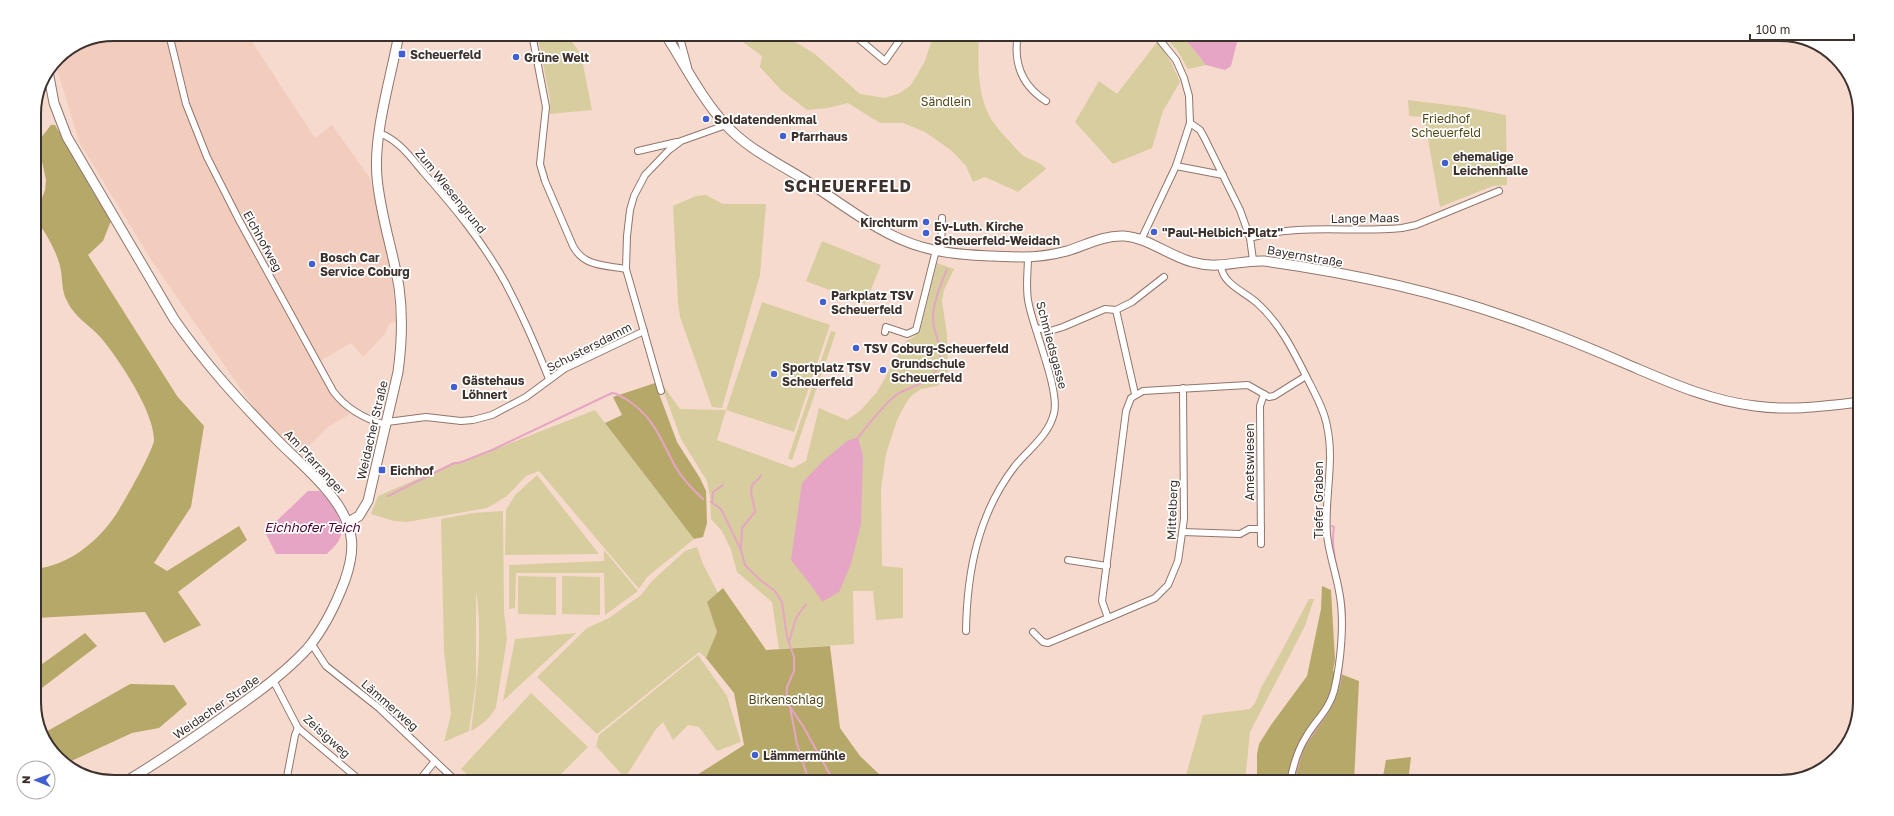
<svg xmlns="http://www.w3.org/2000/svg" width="1894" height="816" viewBox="0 0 1894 816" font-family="'Golos Text',sans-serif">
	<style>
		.built { fill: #f2cdbe }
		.green { fill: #d8cd9e }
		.forest { fill: #b6a868 }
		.water { fill: #e6a5c4 }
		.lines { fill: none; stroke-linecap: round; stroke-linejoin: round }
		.stream { stroke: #e6a5c4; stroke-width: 2 }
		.street-casing { stroke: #90766c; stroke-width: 8 }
		.secondary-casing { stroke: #90766c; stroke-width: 11 }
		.street { stroke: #fff; stroke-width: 6 }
		.secondary { stroke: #fff; stroke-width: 9 }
		.poi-dot { fill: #425fd2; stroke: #fff; stroke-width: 1.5 }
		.labels { text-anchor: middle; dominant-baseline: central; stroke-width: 3.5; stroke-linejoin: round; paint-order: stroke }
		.poi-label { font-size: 12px; font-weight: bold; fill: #3c312c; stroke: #fff; text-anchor: start }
		.park-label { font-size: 12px; fill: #524815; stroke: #fff }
		.street-label { font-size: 12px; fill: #3c312c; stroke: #fff }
		.water-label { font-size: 13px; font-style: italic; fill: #4f0232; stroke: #fff }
		.district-label { font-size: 16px; font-weight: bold; letter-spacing: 1px; fill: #3c312c; stroke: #fff }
		.rim { fill: none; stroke: #3c312c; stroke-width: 2 }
	</style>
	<rect width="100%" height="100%" fill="#f7dace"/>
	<!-- built -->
	<path class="built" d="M114,34H247L315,138L332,125L370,178L391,267L396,322L390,323L385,334L363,357L351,343L315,364L333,398L350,414L328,427L299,456L259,415L153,263L79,142L58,72V57L84,40Z"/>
	<!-- green -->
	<g class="green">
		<path d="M537,34H566L581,54L592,110L550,114V99Z"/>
		<path d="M732,34H782L815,54L860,94L885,98L900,93L911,85L924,63L934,34H979C978,64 976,100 996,126C1003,135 1013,145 1020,153C1027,160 1039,160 1046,169L1018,192L985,177L973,182L966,166L952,151L925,132L903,123H880L848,103L828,108L807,110L781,90L760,67L762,56Z"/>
		<path d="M1162,34H1181L1206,65L1188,69L1177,50Z"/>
		<path d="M1158,41L1172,64L1180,82L1163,111L1152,148L1113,164L1075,122L1099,81L1117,94Z"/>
		<path d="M1408,100L1465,107L1506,115L1507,185L1493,186L1440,207L1424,117L1409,116Z"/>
		<path d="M706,195L723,204H766L760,275L722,408L712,407L680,317L678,303L673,206L696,196Z"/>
		<path d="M822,241L881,265L865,304L806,281Z"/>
		<path d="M937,263L954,269L944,290L942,301L947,335L948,372L942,382L937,386L921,389L911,396L906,403L897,420L886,454L881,489L882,566L903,568V618L876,620L873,591H853L854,644L779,649L772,602L737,572L731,550L722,531L711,519L710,497L707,481L681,439L660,381L680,409L726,410L762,302L830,325L794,432L726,410L717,440L793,468L806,461L819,408L847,420L860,411L877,392L906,341L912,338L920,331Z"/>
		<path d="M831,331L836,332L792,460L788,458Z"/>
		<path d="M595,410L694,539L647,577L639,589L539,471L526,476L507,496L487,508L407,522L394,521L371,514L378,496L459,461V463Z"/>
		<path d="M537,475L599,554L505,555L506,510L515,495Z"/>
		<path d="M503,511L504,611L507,639L496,707C490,718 483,724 471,731C477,685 483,636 476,591V683L469,731L444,742L451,714L444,651L441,519L473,513Z"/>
		<path d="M697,547L703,564L718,593L707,602L717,632L706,658L699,652L597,734L537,677L587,628L609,618L641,595L652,581L685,551Z"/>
		<path d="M604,550L638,591L605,615L604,573H516L515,608L509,609V565L604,561Z"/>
		<path d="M518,576L556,577V615L518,614Z"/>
		<path d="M562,576L600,577V615L562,614Z"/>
		<path d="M1309,599H1314L1305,626L1250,732L1245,782H1205L1186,775L1203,715L1250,709L1255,703L1261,688L1279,656Z"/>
		<path d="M576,633L503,701L515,639Z"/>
		<path d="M698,655L727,696L741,742L717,751L699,727L688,725L673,740L663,722L656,729L625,778L596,746L599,735Z"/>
		<path d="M531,693L588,747L553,782H475L461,769Z"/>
	</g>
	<!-- forest -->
	<g class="forest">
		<path d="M51,125H55L111,221L103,241L88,255L177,396L204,426L191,507L154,563L167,571L239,526L247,540L178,592L201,625L164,643L145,612L36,618L34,621V569C68,566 96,543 115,516C122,506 154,449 154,440C154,412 120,361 102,339C91,326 74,317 67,301C61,291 63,277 60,266C55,247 45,233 35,217L45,190L46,180L39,147L40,139Z"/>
		<path d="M655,383L677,442L700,478L706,491L707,523L703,537L694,539L605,423L622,415L613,397Z"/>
		<path d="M1322,586L1331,590L1335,660L1333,671L1359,681L1354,782H1257V754L1259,744L1271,725L1307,676L1321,609Z"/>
		<path d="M723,588L766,650L830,646L840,728L860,756L879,774L894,782H686L744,745L734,693L706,658L717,632L707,602Z"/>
		<path d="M85,633L97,646L34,694V670Z"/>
		<path d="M130,684L174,685L187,704L159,728L132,733L67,763L50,750L44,733Z"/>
		<path d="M1411,757L1408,782H1382L1386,760Z"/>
	</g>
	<!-- water -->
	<g class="water">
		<path d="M1181,34H1239L1231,66L1225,70L1206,65Z"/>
		<path d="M858,437L863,456L861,524L851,564L839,592L822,602C814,587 801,574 791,560L802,483L823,461L847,441Z"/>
		<path d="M308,491H320C331,504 348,522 339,540C337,545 330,550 327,554H276L265,532Z"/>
	</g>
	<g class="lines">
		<!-- stream -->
		<g class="stream">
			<path d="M857,439C867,426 884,405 896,395C908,387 929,383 935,372C949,350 932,337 933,316C934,300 941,284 947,269"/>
			<path d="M388,496L454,463H459L492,450L612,393C617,393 621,397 626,399C654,417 660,438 675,466C682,478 693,490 703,499"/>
			<path d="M711,502L721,509L741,550L745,565L759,579L775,591L782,602L787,637L794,657V671L787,687L786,701L803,726L834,782"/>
			<path d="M712,502L713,492L723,485"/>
			<path d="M1332,526L1334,527C1329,556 1345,586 1345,616"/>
			<path d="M741,548L742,528L755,512C755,504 748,492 753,484C756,481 759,480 761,475"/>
			<path d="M789,642L796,618L806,604"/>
			<path d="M1332,705L1340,682L1343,656"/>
			<path d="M790,707L797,744L809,781"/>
			<path d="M1296,782L1295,775L1303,748L1329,710"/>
		</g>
		<!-- street casing -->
		<g class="street-casing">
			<g id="street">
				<path d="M169,34L186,104L207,157L239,220L333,391C346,409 365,419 386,425"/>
				<path d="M532,34L546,107L540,164L545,181L573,246C584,267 605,265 626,269"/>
				<path d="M679,34L688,67"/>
				<path d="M853,34L885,61L904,34"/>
				<path d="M1018,34C1013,62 1021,85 1046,101"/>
				<path d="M1190,123L1200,130L1204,137L1240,210L1250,238"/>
				<path d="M379,133C399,140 411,158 424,173C454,207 483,242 505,282C522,314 536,346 549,379"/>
				<path d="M638,151L677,142"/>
				<path d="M1176,166L1223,175"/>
				<path d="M1141,240L1176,166L1190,123L1189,96L1184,78L1176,60L1155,34"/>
				<path d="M941,250L942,218"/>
				<path d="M1253,260L1250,238C1300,223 1351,233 1402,228L1416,225L1499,191"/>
				<path d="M1221,266C1223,284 1243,291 1256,302C1279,322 1293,350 1306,376C1314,392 1324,409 1327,426C1335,462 1324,499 1327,535C1329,554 1336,573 1339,591C1345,620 1341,662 1334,691C1329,710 1315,721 1306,737C1297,751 1293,766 1290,782"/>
				<path d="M1116,310L1135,394"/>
				<path d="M1036,328L1050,331L1063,327L1105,309L1116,310L1132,302L1164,277"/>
				<path d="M885,332L886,327L907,334L916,330L936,250"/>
				<path d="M1183,388L1184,519L1178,561L1168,585L1155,598L1108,618L1102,601L1126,411L1131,398L1143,391L1248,385L1269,397L1274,396L1306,376"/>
				<path d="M661,391L626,269L627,236L630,210L634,196L645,175L669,150L681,141L726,125"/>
				<path d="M387,422L426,417L461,421L473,420L492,415L526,397L564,369L644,331"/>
				<path d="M1183,532L1240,534L1249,529H1261"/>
				<path d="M1261,544L1260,406L1264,394"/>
				<path d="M1068,560L1107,566"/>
				<path d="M966,631C967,571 978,514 1015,466C1029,449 1049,435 1054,413C1060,391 1034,330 1029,305C1025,290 1028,272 1028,257"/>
				<path d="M1033,632L1043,642L1048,643L1108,618"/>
				<path d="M311,643L326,666L379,708L457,782"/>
				<path d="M273,680L298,728L362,782"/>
				<path d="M286,782L295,735L298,728"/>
				<path d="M418,782L435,761"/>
			</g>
		</g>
		<!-- secondary casing -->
		<g class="secondary-casing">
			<g id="secondary">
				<path d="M665,34C684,63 701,98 725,124C746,148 778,163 805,180C840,202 881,236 922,247C953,256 990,256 1022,257C1038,257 1052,255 1067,251C1086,245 1104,235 1124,236C1149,238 1169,256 1192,262C1220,270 1238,260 1264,261C1344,272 1430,290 1507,317C1549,331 1590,348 1631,366C1671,383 1711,401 1755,406C1790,411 1825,406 1860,402"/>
				<path d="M48,71L54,103L67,137L174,319C205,364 241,403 279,442C299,462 322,481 338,505C355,531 355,551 345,580C336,604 323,630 307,649C285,673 259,692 233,710C198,735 162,760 125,782"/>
				<path d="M347,523L359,516L368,501L398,372C402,343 403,316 399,287C393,251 380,214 377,177C373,135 391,77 399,34"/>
			</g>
		</g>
		<!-- street -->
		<use href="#street" class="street"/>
		<!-- secondary -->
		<use href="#secondary" class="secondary"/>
	</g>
	<!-- markers -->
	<g class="poi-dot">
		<rect x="398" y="50" width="8" height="8" rx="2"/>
		<circle cx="516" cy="57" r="4"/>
		<circle cx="706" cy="119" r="4"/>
		<circle cx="783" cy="136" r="4"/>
		<circle cx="1445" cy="163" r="4"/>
		<circle cx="926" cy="222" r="4"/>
		<circle cx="1154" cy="232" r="4"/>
		<circle cx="926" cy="233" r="4"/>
		<circle cx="312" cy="264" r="4"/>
		<circle cx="823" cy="302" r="4"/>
		<circle cx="856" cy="348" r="4"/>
		<circle cx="883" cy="370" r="4"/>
		<circle cx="774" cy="374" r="4"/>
		<circle cx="454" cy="387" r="4"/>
		<rect x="378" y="466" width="8" height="8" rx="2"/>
		<circle cx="755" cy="755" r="4"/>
	</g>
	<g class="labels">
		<!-- poi labels -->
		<g class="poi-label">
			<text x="410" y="54">Scheuerfeld</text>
			<text x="524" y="57">Grüne Welt</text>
			<text x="714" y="119">Soldatendenkmal</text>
			<text x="791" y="136">Pfarrhaus</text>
			<text x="1453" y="156">ehemalige<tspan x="1453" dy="14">Leichenhalle</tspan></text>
			<text x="918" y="222" text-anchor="end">Kirchturm</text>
			<text x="934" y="226">Ev-Luth. Kirche<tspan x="934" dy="14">Scheuerfeld-Weidach</tspan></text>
			<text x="1162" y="232">"Paul-Helbich-Platz"</text>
			<text x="320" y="257">Bosch Car<tspan x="320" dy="14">Service Coburg</tspan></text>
			<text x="831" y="295">Parkplatz TSV<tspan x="831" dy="14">Scheuerfeld</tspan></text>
			<text x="864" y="348">TSV Coburg-Scheuerfeld</text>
			<text x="891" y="363">Grundschule<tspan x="891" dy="14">Scheuerfeld</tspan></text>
			<text x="782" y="367">Sportplatz TSV<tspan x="782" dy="14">Scheuerfeld</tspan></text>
			<text x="462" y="380">Gästehaus<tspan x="462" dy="14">Löhnert</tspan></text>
			<text x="390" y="470">Eichhof</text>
			<text x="763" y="755">Lämmermühle</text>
		</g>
		<!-- park labels -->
		<g class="park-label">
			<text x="946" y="101">Sändlein</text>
			<text x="1446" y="118">Friedhof<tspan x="1446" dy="14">Scheuerfeld</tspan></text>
			<text x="786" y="699">Birkenschlag</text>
		</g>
		<!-- street labels -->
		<g class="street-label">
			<text transform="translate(451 191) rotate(51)">Zum Wiesengrund</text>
			<text transform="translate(1365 218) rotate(-1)">Lange Maas</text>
			<text transform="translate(263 241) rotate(61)">Eichhofweg</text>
			<text transform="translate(1305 256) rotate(10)">Bayernstraße</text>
			<text transform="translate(1052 345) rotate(75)">Schmiedsgasse</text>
			<text transform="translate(589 347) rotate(-27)">Schustersdamm</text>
			<text transform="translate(372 430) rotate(-77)">Weidacher Straße</text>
			<text transform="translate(315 462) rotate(47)">Am Pfarranger</text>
			<text transform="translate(1249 462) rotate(-90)">Ametswiesen</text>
			<text transform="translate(1318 500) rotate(-90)">Tiefer Graben</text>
			<text transform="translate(1172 510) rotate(-88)">Mittelberg</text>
			<text transform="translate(390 705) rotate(41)">Lämmerweg</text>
			<text transform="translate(216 707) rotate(-35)">Weidacher Straße</text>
			<text transform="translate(327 736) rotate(42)">Zeisigweg</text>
		</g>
		<!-- water labels -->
		<g class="water-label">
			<text x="312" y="527">Eichhofer Teich</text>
		</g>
		<!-- district labels -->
		<g class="district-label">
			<text x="848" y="186">SCHEUERFELD</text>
		</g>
	</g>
	<!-- crop -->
	<path d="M0 0H1894V816H0ZM114 41H1780A73 73 0 0 1 1853 114V702A73 73 0 0 1 1780 775H114A73 73 0 0 1 41 702V114A73 73 0 0 1 114 41Z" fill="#fff" fill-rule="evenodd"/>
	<path class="rim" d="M114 41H1780A73 73 0 0 1 1853 114V702A73 73 0 0 1 1780 775H114A73 73 0 0 1 41 702V114A73 73 0 0 1 114 41Z"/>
	<!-- north arrow -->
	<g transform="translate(36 780) rotate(271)"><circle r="19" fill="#ffffff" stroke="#b1adab"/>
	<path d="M0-3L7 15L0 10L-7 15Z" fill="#425fd2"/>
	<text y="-6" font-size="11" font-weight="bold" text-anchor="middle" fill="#3c312c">N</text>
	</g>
	<!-- scale -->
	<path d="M1750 34v6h104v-6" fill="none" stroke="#3c312c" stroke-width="2"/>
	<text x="1756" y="34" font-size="12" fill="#3c312c" stroke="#ffffff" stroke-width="3" paint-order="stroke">100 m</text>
</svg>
